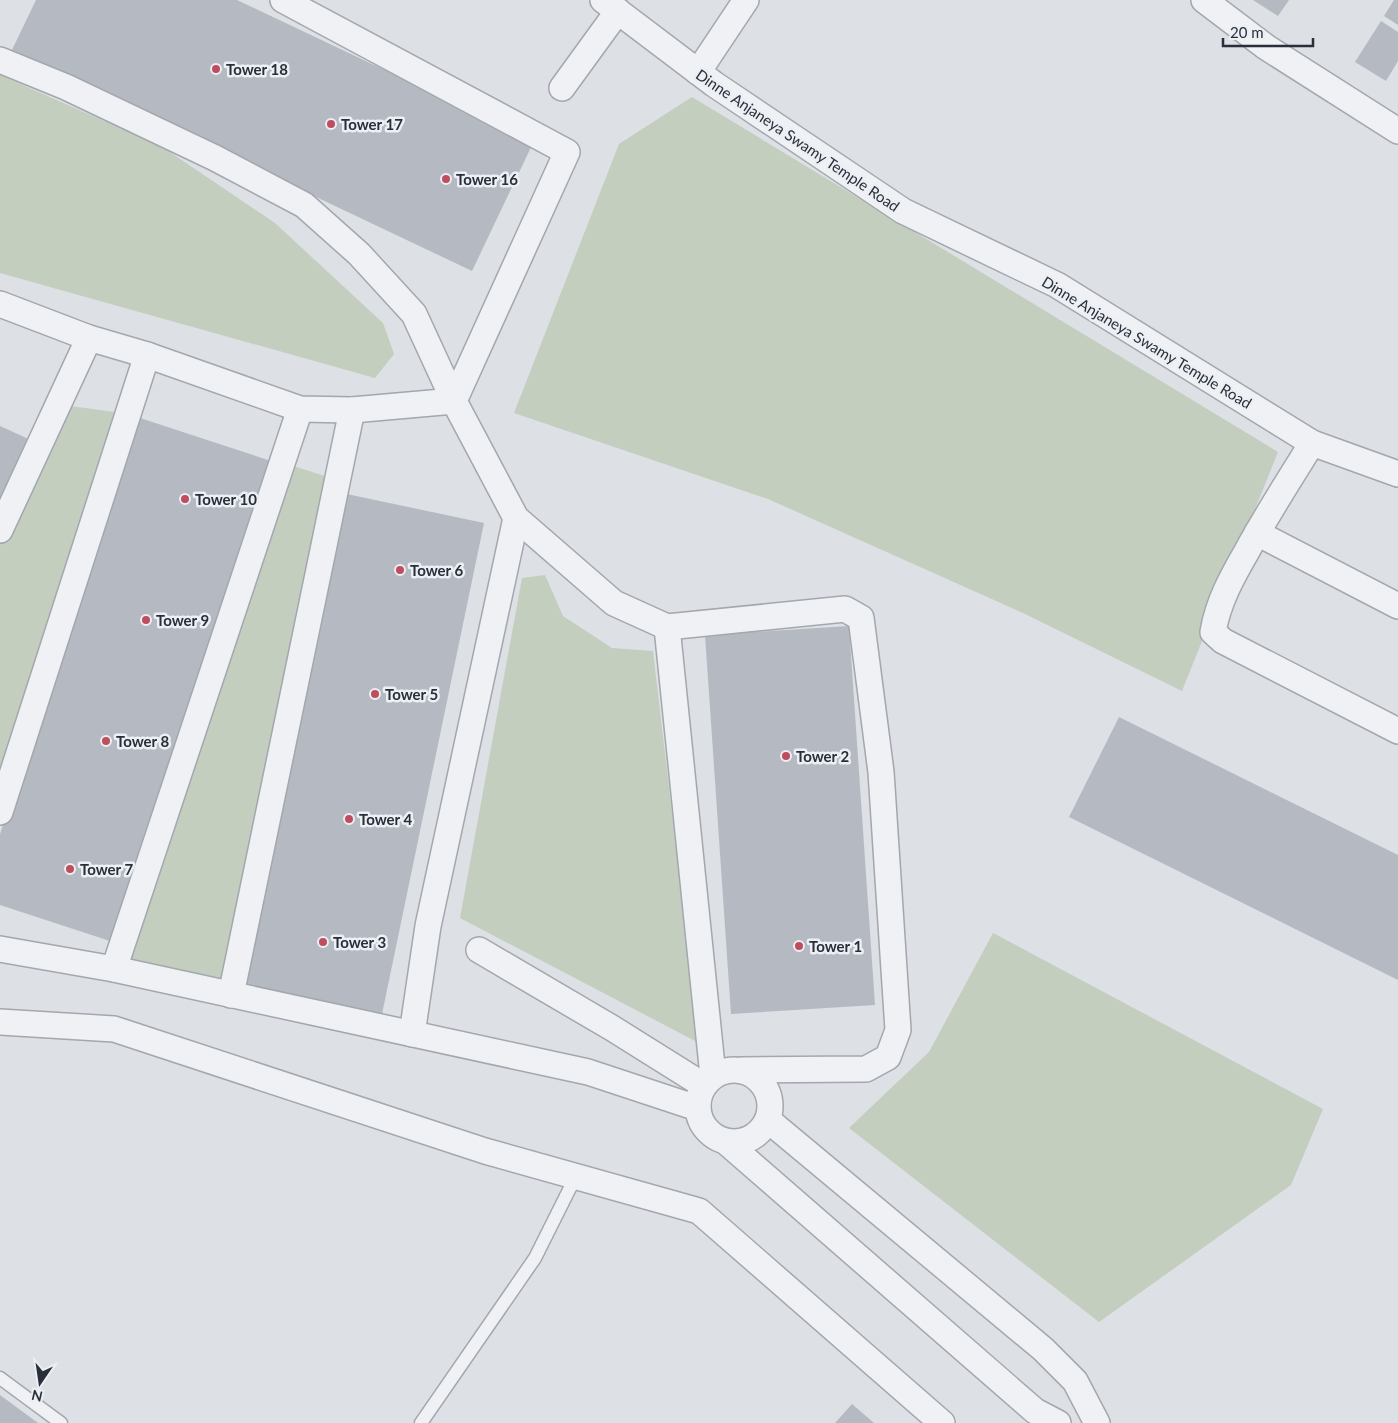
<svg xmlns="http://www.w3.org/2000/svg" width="1398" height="1423" viewBox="0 0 1398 1423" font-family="Lato,sans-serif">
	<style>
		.green { fill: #c3cebf }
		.building { fill: #b5b9c1 }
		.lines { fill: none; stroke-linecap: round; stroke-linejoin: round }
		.lane-casing { stroke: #a3a7ae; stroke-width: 15 }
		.street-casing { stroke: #a3a7ae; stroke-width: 28 }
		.lane { stroke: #eff1f4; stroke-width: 12 }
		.street { stroke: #eff1f4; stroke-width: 25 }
		.poi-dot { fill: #bf4d5f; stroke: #eceff3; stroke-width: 2 }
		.labels { text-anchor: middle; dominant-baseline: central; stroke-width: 5; stroke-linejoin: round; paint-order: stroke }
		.poi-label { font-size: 15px; font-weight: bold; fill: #282f3a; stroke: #eceff3; text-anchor: start }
		.street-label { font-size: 15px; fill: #282f3a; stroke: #eceff3 }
	</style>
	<rect width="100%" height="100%" fill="#dde0e5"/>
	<!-- green -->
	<g class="green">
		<path d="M0,75L161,146L275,223L383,323L394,354L375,378L0,273Z"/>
		<path d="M692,97L1278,452L1182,691L1025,614L768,499L514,413L619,144Z"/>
		<path d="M63,405L122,413L0,796V545Z"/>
		<path d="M287,464L334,479L228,986L121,963Z"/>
		<path d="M545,575L563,616L612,648L653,651L699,1043L460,918L522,578Z"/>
		<path d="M993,933L1323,1109L1291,1185L1099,1322L849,1128L929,1052Z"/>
	</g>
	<!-- building -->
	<g class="building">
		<path d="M36,0H237L534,141L472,271L11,52Z"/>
		<path d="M1253,0H1289L1278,16Z"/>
		<path d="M1394,0H1398V25L1384,16Z"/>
		<path d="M1381,21L1398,32V61L1386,81L1355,62Z"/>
		<path d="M137,417L274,462L116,943L0,905V834Z"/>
		<path d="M0,426L33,441L0,513Z"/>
		<path d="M342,493L484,523L381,1019L239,989Z"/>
		<path d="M849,626L875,1005L731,1014L705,635Z"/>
		<path d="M1119,717L1398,855V980L1069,817Z"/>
		<path d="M0,1395L38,1423H0Z"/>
		<path d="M852,1404L874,1423H835Z"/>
	</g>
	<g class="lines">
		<!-- lane casing -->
		<g class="lane-casing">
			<g id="lane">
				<path d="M0,1378L61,1423"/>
				<path d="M421,1423L535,1258L576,1176"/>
			</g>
		</g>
		<!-- street casing -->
		<g class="street-casing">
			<g id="street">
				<path d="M283,0L567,152L454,401"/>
				<path d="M603,0L714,84L903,211L1057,285L1312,443L1398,474"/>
				<path d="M1204,0L1266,47L1398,131"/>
				<path d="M0,60L66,87L215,158L304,205L359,254L414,314L454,401L516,518L614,603L667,627L845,609L861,618L881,772L898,1030L888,1057L866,1069L741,1070"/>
				<path d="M698,72L746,0"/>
				<path d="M562,88L618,11"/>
				<path d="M0,304L89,338L147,355L300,409L352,410L454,401"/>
				<path d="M1312,443C1290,479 1267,514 1247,551C1232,577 1218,602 1213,632L1223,641L1398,731"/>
				<path d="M0,530L89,338"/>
				<path d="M1257,533L1398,606"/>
				<path d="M667,627L713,1076"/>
				<path d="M0,812L147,355"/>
				<path d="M0,949L114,969L588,1072L697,1108"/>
				<path d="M479,950L612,1028L703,1085"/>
				<path d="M114,969L300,409"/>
				<path d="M231,995L352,410"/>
				<path d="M0,1022L114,1029L485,1151L699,1211L942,1423"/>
				<path d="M412,1034L428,926L516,518"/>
				<circle cx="734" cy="1106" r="36"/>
				<path d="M768,1120L1043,1349L1075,1381L1097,1423"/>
				<path d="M725,1141L1035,1411L1058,1423"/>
			</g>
		</g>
		<!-- lane -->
		<use href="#lane" class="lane"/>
		<!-- street -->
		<use href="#street" class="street"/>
	</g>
	<!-- markers -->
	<g class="poi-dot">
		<circle cx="216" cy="69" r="5"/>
		<circle cx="331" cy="124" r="5"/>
		<circle cx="446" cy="179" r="5"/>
		<circle cx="185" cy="499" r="5"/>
		<circle cx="400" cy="570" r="5"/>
		<circle cx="146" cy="620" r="5"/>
		<circle cx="375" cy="694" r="5"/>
		<circle cx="106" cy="741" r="5"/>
		<circle cx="786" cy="756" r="5"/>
		<circle cx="349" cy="819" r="5"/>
		<circle cx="70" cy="869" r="5"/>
		<circle cx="323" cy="942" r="5"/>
		<circle cx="799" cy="946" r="5"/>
	</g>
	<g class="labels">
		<!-- poi labels -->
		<g class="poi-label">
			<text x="226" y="69">Tower 18</text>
			<text x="341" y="124">Tower 17</text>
			<text x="456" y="179">Tower 16</text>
			<text x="195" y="499">Tower 10</text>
			<text x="410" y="570">Tower 6</text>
			<text x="156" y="620">Tower 9</text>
			<text x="385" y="694">Tower 5</text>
			<text x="116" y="741">Tower 8</text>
			<text x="796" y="756">Tower 2</text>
			<text x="359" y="819">Tower 4</text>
			<text x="80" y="869">Tower 7</text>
			<text x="333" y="942">Tower 3</text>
			<text x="809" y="946">Tower 1</text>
		</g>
		<!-- street labels -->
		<g class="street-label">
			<text transform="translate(798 140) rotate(34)">Dinne Anjaneya Swamy Temple Road</text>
			<text transform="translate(1147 342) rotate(31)">Dinne Anjaneya Swamy Temple Road</text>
		</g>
	</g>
	<!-- north arrow -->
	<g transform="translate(40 1383) rotate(193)" stroke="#eceff3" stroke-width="4" paint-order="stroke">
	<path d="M0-4L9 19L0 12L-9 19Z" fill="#282f3a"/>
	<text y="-8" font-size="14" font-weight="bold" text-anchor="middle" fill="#282f3a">N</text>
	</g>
	<!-- scale -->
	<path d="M1223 38v8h90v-8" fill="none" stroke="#282f3a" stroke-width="2.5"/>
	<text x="1230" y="38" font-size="15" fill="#282f3a" stroke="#eceff3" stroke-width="4" paint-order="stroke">20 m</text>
</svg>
